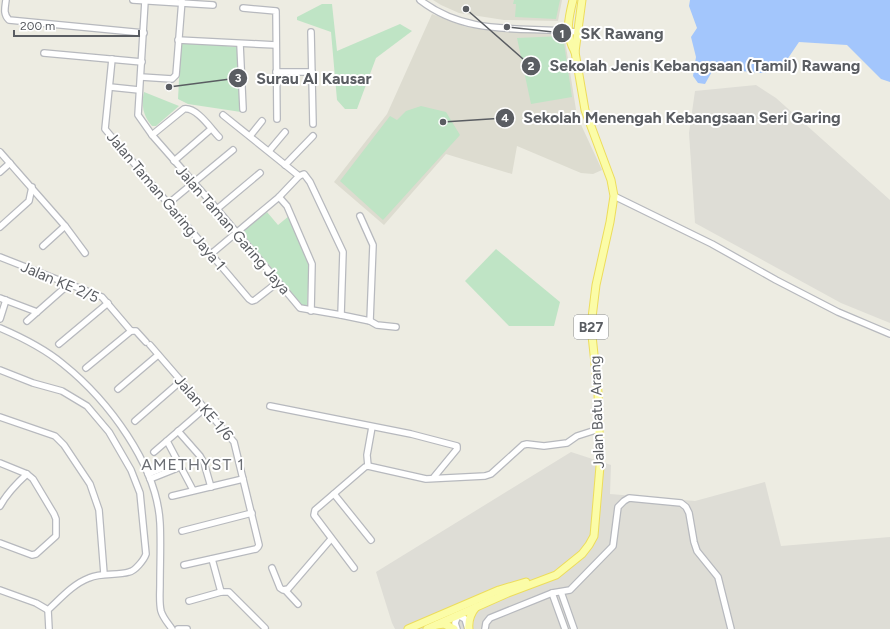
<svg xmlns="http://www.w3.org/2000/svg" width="890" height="629" viewBox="0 0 890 629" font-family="Figtree,sans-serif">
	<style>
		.industrial { fill: #deddd6 }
		.education { fill: #dddcd0 }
		.green { fill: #bfe4c5 }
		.water { fill: #a3c6fc }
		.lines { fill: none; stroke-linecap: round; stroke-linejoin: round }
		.minor-casing { stroke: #b7b9be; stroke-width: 8 }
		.major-casing { stroke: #eddd5b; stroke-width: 9 }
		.minor { stroke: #fff; stroke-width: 5.5 }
		.major { stroke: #fbfca7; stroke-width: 7 }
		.labels { text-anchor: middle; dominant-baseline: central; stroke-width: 4; stroke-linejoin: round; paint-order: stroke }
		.shield { fill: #fff; stroke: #8c8e91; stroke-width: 1 }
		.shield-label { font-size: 14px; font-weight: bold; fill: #5a5d62 }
		.street-label { font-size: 15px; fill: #5a5d62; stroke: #fff }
		.neighbourhood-label { font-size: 16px; letter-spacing: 1px; fill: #6b6e74; stroke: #fff }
		.leader { fill: none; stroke: #5a5d62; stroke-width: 1.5 }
		.callout-dot { fill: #5a5d62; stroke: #fff; stroke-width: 1.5 }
		.mark-label { font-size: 12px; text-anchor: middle; font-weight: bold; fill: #fff }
		.callout-label { font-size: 16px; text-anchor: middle; font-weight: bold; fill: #5a5d62; stroke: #fff; stroke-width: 4; stroke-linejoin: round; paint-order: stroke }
	</style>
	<rect width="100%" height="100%" fill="#edece2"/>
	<!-- industrial -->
	<g class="industrial">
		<path d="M756,85L776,98L890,200V323L841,303L695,223L689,133L695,91Z"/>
		<path d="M571,452L611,465L610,494L695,501L765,482L781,546L890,537V629H395L392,623L376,572Z"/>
	</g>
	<!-- education -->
	<g class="education">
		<path d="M433,0H562L558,21L504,20L459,13L441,5Z"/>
		<path d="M432,14L466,27L502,31L564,34L577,116L602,170L593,174L581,173L517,146L512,174L446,154L384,225L334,182L387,114Z"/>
	</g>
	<!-- green -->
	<g class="green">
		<path d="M514,0H560L556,19L515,17L516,4H513Z"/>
		<path d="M322,4H332L337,51L400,24L412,31L376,58L357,109H345L337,100L331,32L297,20V17Z"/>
		<path d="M563,36L572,97L531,104L517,38Z"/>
		<path d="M181,42L237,47L241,112L188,104L178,99Z"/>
		<path d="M144,92L179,106L156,126H152C143,116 141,105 144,92Z"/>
		<path d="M421,106L446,112L460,135L383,220L340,181L390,116L397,120L406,111Z"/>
		<path d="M267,212L278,225L289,216L307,260L309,268L307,306H303L244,235V230Z"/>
		<path d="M496,249L560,302L554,326H509L465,281Z"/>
	</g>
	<!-- water -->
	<path class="water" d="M690,0H890V82L881,79L847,45L799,42L778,73H760L714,68L705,84L698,83L693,76L696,57L691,37L697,28L689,6Z"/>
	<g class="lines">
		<!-- minor casing -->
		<g class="minor-casing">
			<g id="minor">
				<path d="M6,0C5,8 3,14 9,20L144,33"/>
				<path d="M133,0L213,5"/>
				<path d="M420,0C468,37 522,26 578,32"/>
				<path d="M145,1L138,115L152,135L217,209L300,308L341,315L370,321L377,325L396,327"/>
				<path d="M243,8L276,11L277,119"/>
				<path d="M311,32L313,124"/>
				<path d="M178,40L276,45"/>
				<path d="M240,44L243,109"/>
				<path d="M44,53L142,62"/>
				<path d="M112,59L105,129L249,299L252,301L255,300L278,282"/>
				<path d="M276,72H312"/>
				<path d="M141,77L172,79L176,75L182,0"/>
				<path d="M110,87L139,90"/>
				<path d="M223,115L299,176"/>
				<path d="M152,135L184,109C197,107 211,129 219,137"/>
				<path d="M250,136L262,121"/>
				<path d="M269,151L285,132"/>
				<path d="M0,152L65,226L85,253"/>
				<path d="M174,161L211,129"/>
				<path d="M285,165L313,136"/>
				<path d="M0,172L10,163"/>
				<path d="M614,196L712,244L776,280L838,312L890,334"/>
				<path d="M279,197L287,206L312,264L311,311"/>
				<path d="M169,203L233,150"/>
				<path d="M217,209L260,173"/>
				<path d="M360,216L373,245L370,321"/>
				<path d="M0,227L29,201L32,187"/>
				<path d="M43,246L65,226"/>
				<path d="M211,254L279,197L299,176L304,174L310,182L343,252L341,315"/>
				<path d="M0,257L102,297L131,331"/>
				<path d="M0,298L37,312"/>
				<path d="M0,319L6,300"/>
				<path d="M27,321L69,284"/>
				<path d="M0,328C21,337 46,350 63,364C108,400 157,465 160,523C161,543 160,564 160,584C160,593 159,603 161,611C163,618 168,623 172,629"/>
				<path d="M131,331H136L146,342"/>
				<path d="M59,344L108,303"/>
				<path d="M150,345L234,442L259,545L258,547L256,549L184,565"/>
				<path d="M86,368L131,331"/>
				<path d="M0,370L33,383L62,391L87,406L109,432L131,470L140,493L146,554C144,560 135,571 129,572C117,576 102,572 89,578C73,584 61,598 48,610L49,629"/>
				<path d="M118,389L158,355"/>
				<path d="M270,406L411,434L457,446V449L434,477"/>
				<path d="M0,417L55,436L64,445L90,484L99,510L104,574"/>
				<path d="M135,421L181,381"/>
				<path d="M178,431L200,456L204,463L211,487"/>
				<path d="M167,441L193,490"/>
				<path d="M154,452L205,408"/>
				<path d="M0,463L27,474L33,479L54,514L56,519V536L36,554L32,555L0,543"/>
				<path d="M368,466L367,455L372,427"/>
				<path d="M148,474L178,462"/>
				<path d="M150,479L180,467"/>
				<path d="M334,494L371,540"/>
				<path d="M172,496L243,479"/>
				<path d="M0,506C7,493 16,484 27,474"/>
				<path d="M182,531L252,513"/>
				<path d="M212,559L221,592"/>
				<path d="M272,568L280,588L283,590L288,589L331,539"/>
				<path d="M354,568L314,515L315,510L365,467L368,466L426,479L485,476L491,474L523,445L527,444L544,446L567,443L577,436L599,429"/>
				<path d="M0,590L36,603L48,610"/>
				<path d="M285,590L298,604"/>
				<path d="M561,592L574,629"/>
				<path d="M552,593L565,629"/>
				<path d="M189,601L221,592H229L265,628"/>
				<path d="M178,629H187"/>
				<path d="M457,629L455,623L458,615L465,619L468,629"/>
				<path d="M485,629L486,623L490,618L552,593L570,590L613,546L618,507L624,501L629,498L681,503L686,507L689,513L694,542L697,551L718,577L731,629"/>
			</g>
		</g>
		<!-- major casing -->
		<g class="major-casing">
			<g id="major">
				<path d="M573,0C568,20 565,34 575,52"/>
				<path d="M437,625L444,624L454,629"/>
				<path d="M408,629L499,590L526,582"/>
				<path d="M427,629L508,593L556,575L582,554L589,545L594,536L600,466L598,392L591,326L596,285L610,222L614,196L611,180L585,110L578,69L575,52L582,0"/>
				<path d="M469,629C468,620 471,613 476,607"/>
			</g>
		</g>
		<!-- minor -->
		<use href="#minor" class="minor"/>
		<!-- major -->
		<use href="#major" class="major"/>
	</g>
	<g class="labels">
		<!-- shield labels -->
		<rect class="shield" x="574" y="315" width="34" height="24" rx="3"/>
		<g class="shield-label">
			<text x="591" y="327">B27</text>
		</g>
		<!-- street labels -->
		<g class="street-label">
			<text transform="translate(166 201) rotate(50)">Jalan Taman Garing Jaya 1</text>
			<text transform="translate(233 230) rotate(49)">Jalan Taman Garing Jaya</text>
			<text transform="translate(60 282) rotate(23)">Jalan KE 2/5</text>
			<text transform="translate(204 408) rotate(49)">Jalan KE 1/6</text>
			<text transform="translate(597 412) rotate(-92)">Jalan Batu Arang</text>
		</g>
		<!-- neighbourhood labels -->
		<g class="neighbourhood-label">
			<text x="193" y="464">AMETHYST 1</text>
		</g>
	</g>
	<!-- callouts -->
	<path class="leader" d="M507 27L562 33M466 9L531 66M169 87L238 78M443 122L505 118"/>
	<g class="callout-dot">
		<circle cx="507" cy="27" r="4"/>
		<circle cx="466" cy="9" r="4"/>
		<circle cx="169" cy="87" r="4"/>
		<circle cx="443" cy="122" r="4"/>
		<circle cx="562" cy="33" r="10"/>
		<circle cx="531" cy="66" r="10"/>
		<circle cx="238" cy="78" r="10"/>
		<circle cx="505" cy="118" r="10"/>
	</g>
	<g class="mark-label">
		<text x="562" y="38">1</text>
		<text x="531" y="70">2</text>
		<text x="238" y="82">3</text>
		<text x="505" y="122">4</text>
	</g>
	<g class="callout-label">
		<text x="622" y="39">SK Rawang</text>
		<text x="705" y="71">Sekolah Jenis Kebangsaan (Tamil) Rawang</text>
		<text x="314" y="84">Surau Al Kausar</text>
		<text x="682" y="123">Sekolah Menengah Kebangsaan Seri Garing</text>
	</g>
	<!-- scale -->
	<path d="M14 30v6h125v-6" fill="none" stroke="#5a5d62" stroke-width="2"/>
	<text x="20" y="30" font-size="12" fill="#5a5d62" stroke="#ffffff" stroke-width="3" paint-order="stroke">200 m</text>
</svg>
